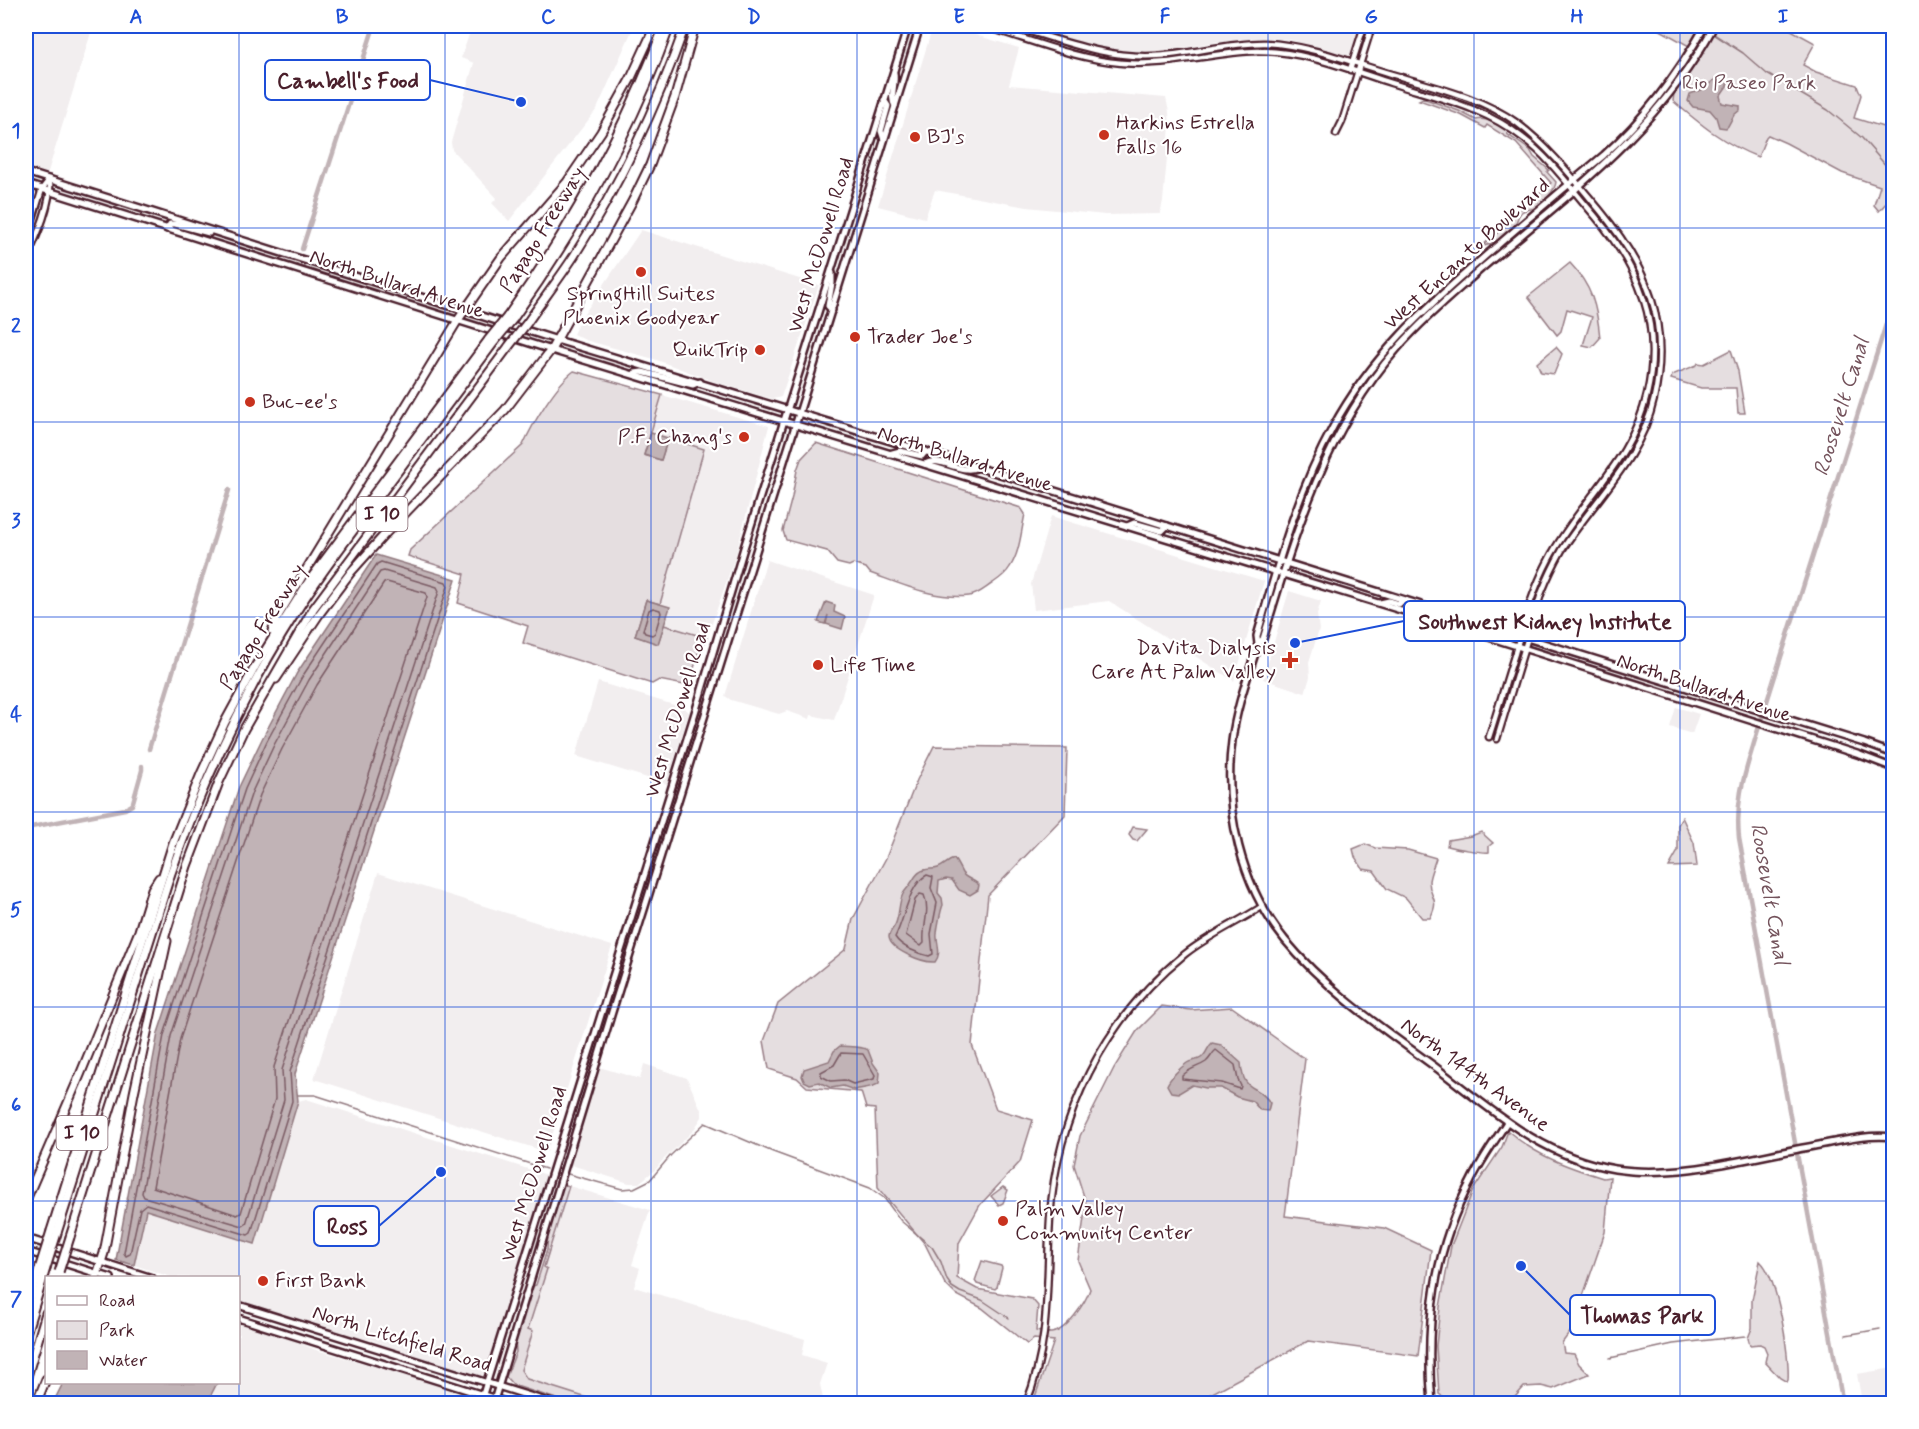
<svg xmlns="http://www.w3.org/2000/svg" width="1919" height="1429" viewBox="0 0 1919 1429" font-family="Mynerve,sans-serif">
	<style>
		.built { fill: #f2eeef }
		.green { fill: #e5dee0; stroke: #987e86; stroke-width: 1.5 }
		.water { fill: #c1b3b6; stroke: #91787e; stroke-width: 1.5 }
		.lines { fill: none; stroke-linecap: round; stroke-linejoin: round }
		.shore { stroke: #7a5a63; stroke-width: 1.5 }
		.stream { stroke: #91787e; stroke-width: 1.5 }
		.canal { stroke: #c1b3b6; stroke-width: 4.5 }
		.tertiary-casing { stroke: #4a1f2b; stroke-width: 9 }
		.secondary-casing { stroke: #4a1f2b; stroke-width: 10 }
		.primary-casing { stroke: #4a1f2b; stroke-width: 10 }
		.motorway-casing { stroke: #4a1f2b; stroke-width: 11 }
		.tertiary { stroke: #fff; stroke-width: 4.5 }
		.secondary { stroke: #fff; stroke-width: 5 }
		.primary { stroke: #fff; stroke-width: 5 }
		.motorway { stroke: #fff; stroke-width: 7 }
		.motorway-bridge-casing { stroke: #4a1f2b; stroke-width: 11; stroke-linecap: butt }
		.motorway-bridge { stroke: #fff; stroke-width: 7 }
		.grid { fill: none; stroke: #1d4ed8; stroke-width: 1.5; stroke-opacity: 0.55 }
		.poi-dot { fill: #c8321e; stroke: #fff; stroke-width: 2 }
		.labels { text-anchor: middle; dominant-baseline: central; stroke-width: 4.5; stroke-linejoin: round; paint-order: stroke }
		.shield { fill: #fff; stroke: #80626b; stroke-width: 1.5 }
		.shield-label { font-size: 20px; font-weight: bold; fill: #4a1f2b }
		.park-label { font-size: 21px; fill: #714f58; stroke: #fff }
		.poi-label { font-size: 21px; fill: #4a1f2b; stroke: #fff; text-anchor: start }
		.street-label { font-size: 21px; fill: #4a1f2b; stroke: #fff }
		.water-label { font-size: 22px; font-style: italic; fill: #74535c; stroke: #fff }
		.leader { fill: none; stroke: #1d4ed8; stroke-width: 2 }
		.callout-dot { fill: #1d4ed8; stroke: #fff; stroke-width: 2 }
		.callout { fill: #fff; stroke: #1d4ed8; stroke-width: 2 }
		.callout-label { font-size: 22px; text-anchor: middle; font-weight: bold; fill: #4a1f2b }
		.neatline { fill: none; stroke: #1d4ed8; stroke-width: 2 }
		.grid-label { font-size: 20px; text-anchor: middle; font-weight: bold; fill: #1d4ed8 }
	</style>
	<rect width="100%" height="100%" fill="#fff"/>
	<filter id="ink" filterUnits="userSpaceOnUse"><feTurbulence type="fractalNoise" baseFrequency=".0167" numOctaves="2"/><feDisplacementMap in="SourceGraphic" scale="12" xChannelSelector="R" yChannelSelector="G"/><feConvolveMatrix kernelMatrix="1 2 1 2 8 2 1 2 1" color-interpolation-filters="sRGB"/></filter>
	<g filter="url(#ink)">
		<!-- built -->
		<g class="built">
			<path d="M26,26H93L47,175L39,173L26,164Z"/>
			<path d="M472,26H634L597,109L509,221L492,203L497,198L452,150L451,142L474,63L461,58Z"/>
			<path d="M933,26H945L1019,48L1009,85L1166,98L1169,112L1170,127L1163,201L1160,214L1105,215L1027,207L935,190L925,218L878,206Z"/>
			<path d="M1020,26H1361L1353,52L1347,56L1291,40L1271,38L1216,42L1154,53L1127,52L1100,49L1090,44Z"/>
			<path d="M641,230L819,285L781,397L773,399L716,382L654,359L585,340L573,334L580,320Z"/>
			<path d="M662,395L769,426L736,554L707,638L664,625L669,607L660,604L704,449L651,433Z"/>
			<path d="M1051,516L1264,581L1234,681L1109,601L1034,610L1031,584Z"/>
			<path d="M767,560L874,595L834,720L811,715L810,719L787,711L779,714L731,700L725,696Z"/>
			<path d="M1289,591L1321,601L1317,614L1319,630L1309,662L1310,677L1305,693L1263,679Z"/>
			<path d="M598,682L684,708L689,712L667,784L576,756Z"/>
			<path d="M1676,707L1699,714L1692,734L1670,727Z"/>
			<path d="M378,873L612,946L547,1152L314,1079Z"/>
			<path d="M644,1064L687,1078L702,1112V1117L693,1131L662,1161L656,1169L639,1183H629L568,1164L599,1067L640,1079Z"/>
			<path d="M306,1099L547,1175L500,1328L484,1373L481,1377L422,1360L372,1340L348,1336L239,1302L238,1278L171,1277L134,1265L145,1210L255,1243L298,1101Z"/>
			<path d="M569,1186L650,1210L632,1265L640,1268L634,1287L805,1339L802,1355L827,1363L820,1384L824,1404L603,1403L527,1379L523,1375L521,1370L532,1331L528,1329L547,1269L544,1268Z"/>
			<path d="M239,1321L295,1341L316,1350L406,1375L472,1398L476,1403H210L217,1383L238,1382Z"/>
			<path d="M1893,1368V1403H1862L1857,1374Z"/>
		</g>
		<!-- green -->
		<g class="green">
			<path d="M1653,26H1700L1689,46Z"/>
			<path d="M1717,26H1784L1815,43L1803,65L1816,72L1857,85L1861,95L1854,118L1893,130V204L1887,202L1879,211L1874,205L1880,186L1842,173L1786,143L1768,135L1766,137L1758,157C1724,144 1700,124 1673,101L1674,94L1697,61Z"/>
			<path d="M1423,98L1459,111L1476,120C1488,117 1498,125 1509,131L1507,134L1530,150L1534,157L1549,170L1547,172L1556,182C1555,191 1544,202 1536,207C1532,210 1527,209 1523,211C1517,215 1518,221 1514,226C1507,235 1493,245 1482,246L1506,225L1505,223L1512,216L1513,217L1518,213L1517,212L1551,183L1516,143L1487,125L1485,128L1461,115L1419,100Z"/>
			<path d="M1570,263C1592,286 1597,307 1600,338L1592,347L1583,345L1592,317L1567,309L1561,331L1557,335L1528,297Z"/>
			<path d="M1556,347L1562,354L1554,374L1541,372L1537,363Z"/>
			<path d="M1731,350L1738,371L1745,413H1738L1736,388H1701L1671,379L1672,375L1697,365L1698,363L1704,364Z"/>
			<path d="M574,371L662,395L644,455L661,460L668,438L704,449L660,604L646,600L635,636L658,643L664,625L707,638L698,654L689,686L659,680L652,684L523,643L528,626L458,603L465,574L408,556L410,550L523,445C533,423 556,384 574,371Z"/>
			<path d="M816,443L1021,508L1025,514C1021,532 1020,552 1010,567C1006,574 999,579 993,583C985,588 978,595 969,596C936,600 901,584 870,573L866,568L853,564L849,566L837,563L827,551L786,540L783,531L792,497L797,470L801,459Z"/>
			<path d="M934,746L1067,748L1065,815L988,895L972,1045L996,1109L1033,1120L1020,1162L980,1205L959,1243L957,1278L977,1289L1032,1299L1038,1306L1036,1331C1041,1332 1047,1333 1051,1333C1066,1332 1086,1302 1090,1289L1078,1261L1086,1203L1074,1165L1080,1136L1114,1068L1137,1031L1162,1006L1191,1010L1232,1007L1305,1059L1285,1216L1384,1228L1431,1250L1418,1356L1308,1341L1194,1403H1033L1054,1341L1034,1339L1027,1344L982,1308L955,1294L945,1284L925,1244L878,1188L875,1109L866,1108L861,1092L807,1087L797,1078L769,1069L764,1041L778,1004L846,949L853,919L886,858L917,780Z"/>
			<path d="M1682,817L1694,843L1697,866L1669,867L1678,851V825Z"/>
			<path d="M1133,827L1147,829L1137,841L1133,840L1129,835Z"/>
			<path d="M1481,832L1493,843L1489,846V852C1485,853 1452,848 1447,846L1448,840L1471,836Z"/>
			<path d="M1365,844L1375,848L1408,850L1436,858C1434,865 1430,873 1429,881C1429,899 1441,897 1430,918H1422L1406,898L1387,889L1374,871L1363,869L1355,857L1353,849Z"/>
			<path d="M1508,1131C1536,1156 1568,1167 1603,1178L1610,1177L1605,1232L1571,1331L1562,1343L1564,1353L1574,1354L1579,1364L1589,1374L1553,1389L1541,1386L1524,1387L1515,1397L1505,1400L1470,1403H1452L1439,1394L1436,1346L1440,1307L1451,1246L1473,1190L1502,1147Z"/>
			<path d="M563,1184L569,1186L544,1267L547,1269L528,1329L533,1331L521,1370L527,1379L603,1403H569L513,1385L506,1377L516,1352L515,1340L533,1286L536,1285L547,1250L548,1233Z"/>
			<path d="M1003,1187L1008,1190L1003,1203L999,1205L991,1196Z"/>
			<path d="M982,1261L1001,1266L1002,1268L997,1287L995,1289L977,1284L975,1281Z"/>
			<path d="M1760,1261C1778,1277 1790,1356 1788,1380L1787,1382L1780,1378L1765,1362L1767,1353L1764,1346L1760,1344L1750,1345L1748,1338L1752,1328V1300Z"/>
		</g>
		<!-- water -->
		<g class="water">
			<path d="M1721,75L1728,81L1727,86L1720,96L1722,103L1740,106V110L1734,115L1728,126L1726,128L1719,127L1716,117L1710,110L1693,107L1688,101L1690,94L1701,90Z"/>
			<path d="M651,433L668,438L661,460L644,455Z"/>
			<path d="M376,555L456,579L295,1074L298,1101L255,1244L146,1210L134,1265L116,1260L158,1033L239,787L262,739L297,673Z"/>
			<path d="M646,600L670,607L658,644L635,636Z"/>
			<path d="M826,602L835,605L834,612L845,617L842,629L826,624L828,615L825,624L818,622Z"/>
			<path d="M954,859C958,864 959,868 962,873C966,879 975,880 979,885L978,890L970,895L959,890L952,880L946,879L939,881L938,893L942,898L943,905C941,909 936,933 937,938C938,948 941,954 935,962C923,963 890,950 889,937C889,932 893,929 895,925C900,915 898,903 903,894C905,890 909,887 911,883C914,879 916,874 920,872C925,868 932,870 938,868C944,866 947,861 954,859Z"/>
			<path d="M1212,1043L1221,1045L1241,1063C1243,1094 1258,1083 1270,1103L1268,1111L1260,1110L1252,1101L1237,1097L1221,1088H1206L1192,1085L1179,1093L1171,1092L1167,1085C1170,1078 1180,1068 1187,1063C1191,1060 1197,1061 1201,1058C1207,1054 1207,1047 1212,1043Z"/>
			<path d="M840,1046C848,1047 862,1046 868,1050L873,1063L880,1073L879,1083C874,1088 861,1088 854,1090L843,1086L831,1088L819,1082L810,1084L804,1081L802,1076L804,1069L829,1061L834,1051Z"/>
			<path d="M63,1383V1382L217,1383L207,1403H53Z"/>
		</g>
		<g class="lines">
			<!-- shore -->
			<g class="shore">
				<path d="M381,562L446,582L448,586L290,1072L292,1101L251,1233L248,1235L146,1204L140,1209L130,1254L126,1256L124,1253L164,1035L245,789L267,741L302,677L377,564Z"/>
				<path d="M384,571L437,587L439,591L282,1070L284,1100L246,1224L243,1226L144,1197L142,1193L171,1036L252,792L274,745L309,680L380,572Z"/>
				<path d="M387,582L426,593L427,597L274,1067L275,1099L241,1213L237,1215L153,1187L180,1039L260,795L282,749L317,685L384,583Z"/>
				<path d="M653,608L660,610L661,613L655,633L652,635L645,633L643,630L649,610Z"/>
				<path d="M927,875L933,877L931,888L937,903L931,934L933,954L929,956C919,954 901,947 895,937C905,919 908,885 927,875Z"/>
				<path d="M920,894L924,895C931,911 922,926 924,943L921,946L906,935L915,900Z"/>
				<path d="M1216,1050L1235,1065L1238,1080L1241,1086L1240,1089L1222,1083L1182,1079V1076C1191,1067 1197,1068 1206,1062C1210,1059 1212,1053 1216,1050Z"/>
				<path d="M841,1053L863,1054L875,1075L874,1079L853,1084L844,1080L831,1081L821,1076V1072L834,1065Z"/>
			</g>
			<!-- stream -->
			<g class="stream">
				<path d="M1706,29L1743,53L1767,74L1828,110L1862,138L1888,168L1894,170"/>
				<path d="M298,1095H315L546,1169"/>
				<path d="M568,1174L622,1189L634,1188L650,1180L671,1155L705,1123L773,1152L870,1188L884,1198L901,1221L932,1247L941,1262L947,1280L952,1287L960,1292L982,1300L1009,1318"/>
				<path d="M1846,1335L1880,1329"/>
				<path d="M1610,1358L1673,1344L1745,1336"/>
			</g>
			<!-- canal -->
			<g class="canal">
				<path d="M302,249L374,26"/>
				<path d="M149,749L229,490"/>
				<path d="M133,802L142,770V766"/>
				<path d="M26,828L125,809L132,805"/>
				<path d="M1843,1404L1739,838C1735,797 1746,771 1757,733L1894,299"/>
			</g>
			<!-- tertiary casing -->
			<g class="tertiary-casing">
				<g id="tertiary">
					<path d="M983,26C1028,39 1075,59 1122,63C1170,67 1211,52 1258,51C1304,51 1348,69 1391,83C1438,98 1484,107 1523,138C1551,159 1572,190 1595,216C1639,268 1663,325 1647,394C1633,460 1579,502 1549,559C1533,589 1524,621 1515,653C1506,681 1498,709 1489,737"/>
					<path d="M1011,26C1057,39 1104,58 1153,56C1191,55 1228,42 1266,43C1309,45 1350,62 1391,74C1434,87 1481,97 1517,123C1549,147 1574,179 1599,209C1647,267 1671,322 1654,399C1641,459 1594,500 1562,550C1554,564 1547,579 1541,594L1497,739"/>
					<path d="M1350,70L1364,26"/>
					<path d="M1336,134L1342,122L1372,26"/>
					<path d="M26,241L42,189L49,180"/>
					<path d="M26,260C36,238 52,204 50,179"/>
					<path d="M1026,1404C1051,1342 1046,1283 1050,1219C1056,1116 1104,1019 1185,954C1209,935 1237,923 1263,906"/>
				</g>
			</g>
			<!-- secondary casing -->
			<g class="secondary-casing">
				<g id="secondary">
					<path d="M1705,26C1678,74 1645,118 1604,155C1563,189 1523,223 1483,258C1425,308 1370,358 1333,427C1297,492 1278,564 1257,636L1258,644C1248,676 1236,708 1232,741C1223,809 1241,886 1285,940C1327,991 1385,1030 1438,1069C1494,1112 1543,1157 1615,1169C1679,1179 1751,1157 1814,1146C1840,1141 1866,1134 1894,1137"/>
					<path d="M26,172L557,340L1013,478L1864,743L1894,754"/>
					<path d="M26,184L558,352L1476,633L1860,755L1894,768"/>
					<path d="M167,229L170,224H175L209,233"/>
					<path d="M635,373L642,372L693,385L700,382"/>
					<path d="M889,454L900,451L922,456L926,451"/>
					<path d="M925,464C940,455 959,474 976,468"/>
					<path d="M1127,526L1134,523L1162,531L1167,526"/>
					<path d="M1380,603L1389,601L1399,604L1403,600"/>
					<path d="M1258,644L1263,639C1294,537 1324,432 1396,350C1422,320 1452,295 1481,269C1568,195 1659,129 1714,26"/>
					<path d="M26,1238L152,1278"/>
					<path d="M26,1251L111,1278"/>
					<path d="M238,1305L555,1404"/>
					<path d="M238,1318L512,1404"/>
					<path d="M1432,1404C1425,1325 1433,1251 1471,1181C1481,1160 1495,1141 1507,1122"/>
				</g>
			</g>
			<!-- primary casing -->
			<g class="primary-casing">
				<g id="primary">
					<path d="M894,73C896,84 889,97 895,106"/>
					<path d="M884,140L881,131L888,106L884,100"/>
					<path d="M832,273V283L828,306L832,310"/>
					<path d="M480,1404L698,703L743,551L908,26"/>
					<path d="M493,1404L612,1012L920,26"/>
				</g>
			</g>
			<!-- motorway casing -->
			<g class="motorway-casing">
				<g id="motorway">
					<path d="M507,317C572,226 625,130 664,26"/>
					<path d="M513,319C578,228 632,131 670,26"/>
					<path d="M527,323C542,301 559,279 574,256C620,184 657,106 685,26"/>
					<path d="M272,631L278,616L458,320L501,258L567,182L601,132L631,78L655,26"/>
					<path d="M276,679L320,613L351,572L385,534L505,410L551,350L633,200L650,165L675,97L695,26"/>
					<path d="M26,1200L80,1075L139,931L152,889L159,878"/>
					<path d="M51,1231L173,843L201,774L225,722L256,665L309,581L489,339"/>
					<path d="M57,1233L171,873C203,781 244,694 296,612C321,572 350,535 378,498C417,446 456,393 495,341"/>
					<path d="M70,1237L187,866L219,782L244,729L313,609L509,346"/>
					<path d="M96,1278L104,1253L134,1093L167,941"/>
					<path d="M26,1312L40,1266"/>
					<path d="M26,1334L46,1268"/>
					<path d="M26,1380L46,1313"/>
					<path d="M36,1404L46,1379"/>
				</g>
			</g>
			<!-- tertiary -->
			<use href="#tertiary" class="tertiary"/>
			<!-- secondary -->
			<use href="#secondary" class="secondary"/>
			<!-- primary -->
			<use href="#primary" class="primary"/>
			<!-- motorway -->
			<use href="#motorway" class="motorway"/>
			<!-- motorway-bridge casing -->
			<g class="motorway-bridge-casing">
				<g id="motorway-bridge">
					<path d="M489,339L507,317"/>
					<path d="M495,341L513,319"/>
					<path d="M509,346L527,323"/>
					<path d="M40,1266L51,1231"/>
					<path d="M46,1268L57,1233"/>
					<path d="M59,1272L70,1237"/>
				</g>
			</g>
			<!-- motorway-bridge -->
			<use href="#motorway-bridge" class="motorway-bridge"/>
		</g>
	</g>
	<!-- grid -->
	<path class="grid" d="M239,26V1404M445,26V1404M651,26V1404M857,26V1404M1062,26V1404M1268,26V1404M1474,26V1404M1680,26V1404M26,228H1894M26,422H1894M26,617H1894M26,812H1894M26,1007H1894M26,1201H1894"/>
	<!-- markers -->
	<g class="poi-dot">
		<circle cx="1104" cy="135" r="6"/>
		<circle cx="915" cy="137" r="6"/>
		<circle cx="641" cy="272" r="6"/>
		<circle cx="855" cy="337" r="6"/>
		<circle cx="760" cy="350" r="6"/>
		<circle cx="250" cy="402" r="6"/>
		<circle cx="744" cy="437" r="6"/>
		<path d="M1287 651h6v6h6v6h-6v6h-6v-6h-6v-6h6z"/>
		<circle cx="818" cy="665" r="6"/>
		<circle cx="1003" cy="1221" r="6"/>
		<circle cx="263" cy="1281" r="6"/>
	</g>
	<g class="labels">
		<!-- shield labels -->
		<g class="shield">
			<rect x="356.5" y="497" width="51" height="34" rx="4.5"/>
			<rect x="56.5" y="1116" width="51" height="34" rx="4.5"/>
		</g>
		<g class="shield-label">
			<text x="382" y="514">I 10</text>
			<text x="82" y="1133">I 10</text>
		</g>
		<!-- park labels -->
		<g class="park-label">
			<text x="1749" y="83">Rio Paseo Park</text>
		</g>
		<!-- poi labels -->
		<g class="poi-label">
			<text x="1116" y="123">Harkins Estrella<tspan x="1116" dy="24">Falls 16</tspan></text>
			<text x="927" y="137">BJ's</text>
			<text x="641" y="294" text-anchor="middle">SpringHill Suites<tspan x="641" dy="24">Phoenix Goodyear</tspan></text>
			<text x="867" y="337">Trader Joe's</text>
			<text x="748" y="350" text-anchor="end">QuikTrip</text>
			<text x="262" y="402">Buc-ee's</text>
			<text x="732" y="437" text-anchor="end">P.F. Chang's</text>
			<text x="1276" y="648" text-anchor="end">DaVita Dialysis<tspan x="1276" dy="24">Care At Palm Valley</tspan></text>
			<text x="830" y="665">Life Time</text>
			<text x="1015" y="1209">Palm Valley<tspan x="1015" dy="24">Community Center</tspan></text>
			<text x="275" y="1281">First Bank</text>
		</g>
		<!-- street labels -->
		<g class="street-label">
			<text transform="translate(543 230) rotate(-58)">Papago Freeway</text>
			<text transform="translate(821 245) rotate(-73)">West McDowell Road</text>
			<text transform="translate(1467 254) rotate(-42)">West Encanto Boulevard</text>
			<text transform="translate(397 284) rotate(18)">North Bullard Avenue</text>
			<text transform="translate(965 459) rotate(17)">North Bullard Avenue</text>
			<text transform="translate(263 627) rotate(-58)">Papago Freeway</text>
			<text transform="translate(1704 688) rotate(18)">North Bullard Avenue</text>
			<text transform="translate(678 710) rotate(-73)">West McDowell Road</text>
			<text transform="translate(1475 1075) rotate(36)">North 144th Avenue</text>
			<text transform="translate(534 1174) rotate(-73)">West McDowell Road</text>
			<text transform="translate(402 1339) rotate(17)">North Litchfield Road</text>
		</g>
		<!-- water labels -->
		<g class="water-label">
			<text transform="translate(1842 407) rotate(-73)">Roosevelt Canal</text>
			<text transform="translate(1769 894) rotate(80)">Roosevelt Canal</text>
		</g>
	</g>
	<!-- callouts -->
	<path class="leader" d="M521 102L430 80M1295 643L1404 621M441 1172L379 1226M1521 1266L1570 1315"/>
	<g class="callout-dot">
		<circle cx="521" cy="102" r="6"/>
		<circle cx="1295" cy="643" r="6"/>
		<circle cx="441" cy="1172" r="6"/>
		<circle cx="1521" cy="1266" r="6"/>
	</g>
	<g class="callout">
		<rect x="265" y="60" width="165" height="40" rx="6"/>
		<rect x="1404" y="601" width="281" height="40" rx="6"/>
		<rect x="314" y="1206" width="65" height="40" rx="6"/>
		<rect x="1570" y="1295" width="145" height="40" rx="6"/>
	</g>
	<g class="callout-label">
		<text x="348" y="88">Cambell's Food</text>
		<text x="1545" y="629">Southwest Kidney Institute</text>
		<text x="347" y="1234">Ross</text>
		<text x="1642" y="1323">Thomas Park</text>
	</g>
	<!-- margin -->
	<rect width="1919" height="1429" fill="none" stroke="#fff" stroke-width="66"/>
	<!-- legend -->
	<rect x="45" y="1276" width="195" height="108" fill="#ffffff" stroke="#b7a5aa" stroke-width="1.5"/>
	<rect x="57" y="1296" width="30" height="9" fill="#ffffff" stroke="#b7a5aa" stroke-width="1.5"/>
	<text x="99" y="1306" font-size="18" fill="#4a1f2b">Road</text>
	<rect x="57" y="1321" width="30" height="18" fill="#e5dee0" stroke="#b7a5aa" stroke-width="1.5"/>
	<text x="99" y="1336" font-size="18" fill="#4a1f2b">Park</text>
	<rect x="57" y="1351" width="30" height="18" fill="#c1b3b6" stroke="#b7a5aa" stroke-width="1.5"/>
	<text x="99" y="1366" font-size="18" fill="#4a1f2b">Water</text>
	<rect x="33" y="33" width="1853" height="1363" class="neatline"/>
	<g class="grid-label">
		<text x="136" y="23">A</text>
		<text x="342" y="23">B</text>
		<text x="548" y="23">C</text>
		<text x="754" y="23">D</text>
		<text x="959" y="23">E</text>
		<text x="1165" y="23">F</text>
		<text x="1371" y="23">G</text>
		<text x="1577" y="23">H</text>
		<text x="1783" y="23">I</text>
		<text x="16" y="137">1</text>
		<text x="16" y="332">2</text>
		<text x="16" y="527">3</text>
		<text x="16" y="721">4</text>
		<text x="16" y="916">5</text>
		<text x="16" y="1111">6</text>
		<text x="16" y="1305">7</text>
	</g>
</svg>
